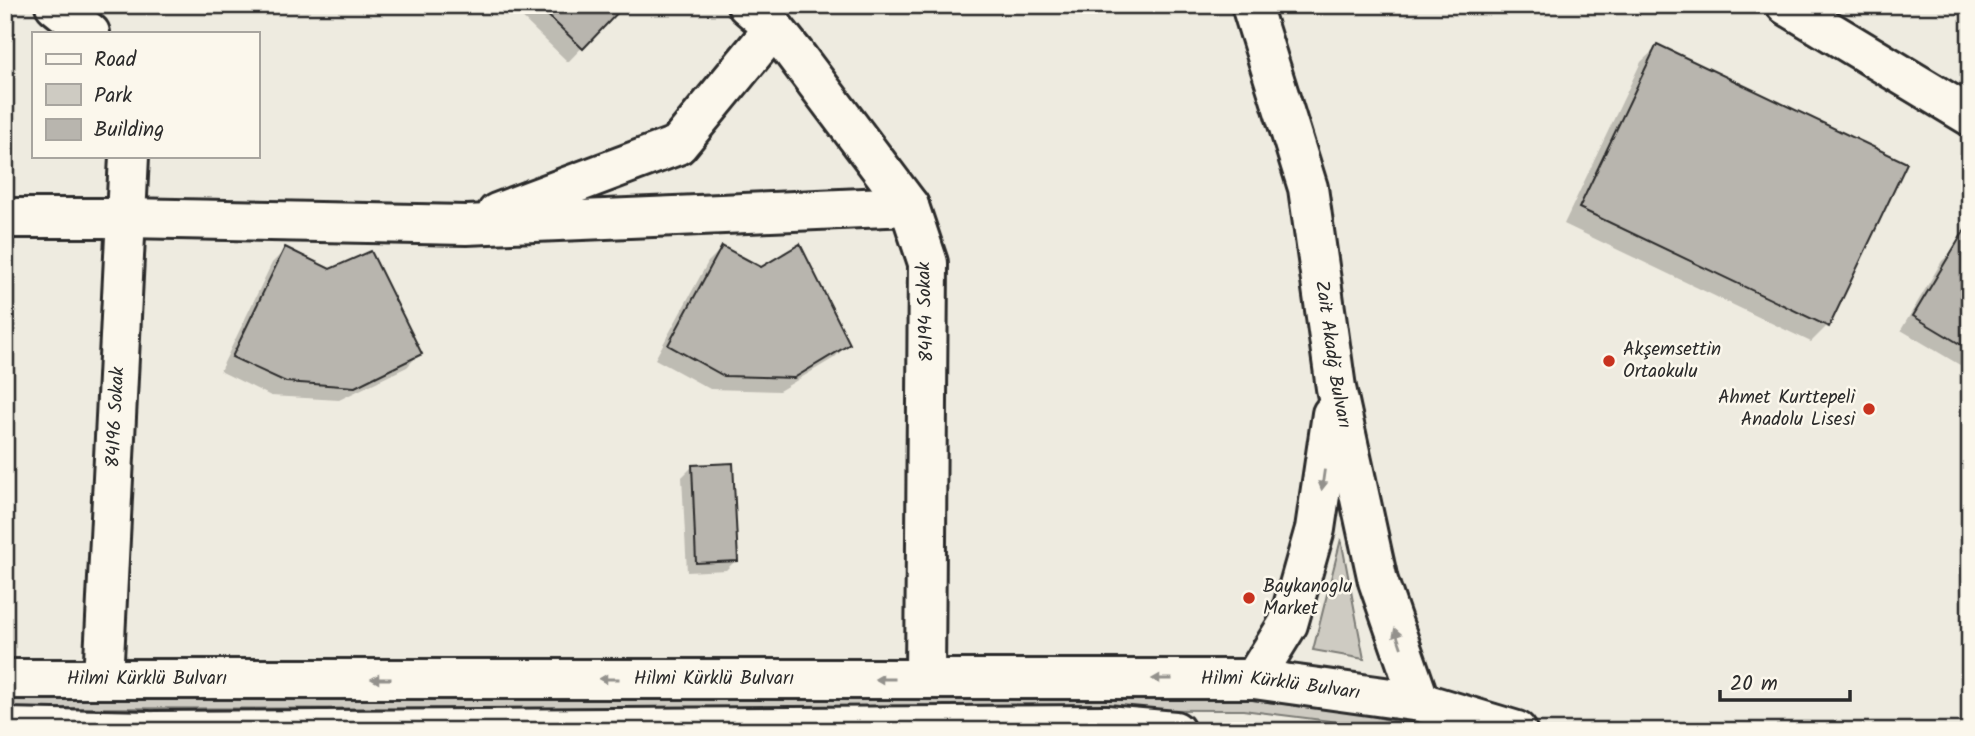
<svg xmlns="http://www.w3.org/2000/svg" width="1975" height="736" viewBox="0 0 1975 736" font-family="Kalam,sans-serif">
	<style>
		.green { fill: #cecbc2; stroke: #7c7b76; stroke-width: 2 }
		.shadow { fill: #0003 }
		.building { fill: #b8b5ae; stroke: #2b2b2b; stroke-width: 2 }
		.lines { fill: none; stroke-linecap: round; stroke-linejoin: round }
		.minor-casing { stroke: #2b2b2b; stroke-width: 44 }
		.tertiary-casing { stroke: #2b2b2b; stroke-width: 44 }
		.secondary-casing { stroke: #2b2b2b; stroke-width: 44 }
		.minor { stroke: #fbf7ec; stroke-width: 38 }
		.tertiary { stroke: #fbf7ec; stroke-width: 38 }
		.secondary { stroke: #fbf7ec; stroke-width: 38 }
		.oneway { fill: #93918c }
		.poi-dot { fill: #c8321e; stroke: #fbf7ec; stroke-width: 2.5 }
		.labels { text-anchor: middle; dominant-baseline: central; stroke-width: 5; stroke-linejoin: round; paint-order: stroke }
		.street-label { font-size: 19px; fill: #2b2b2b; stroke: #fbf7ec }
		.poi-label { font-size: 19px; fill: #2b2b2b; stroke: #fbf7ec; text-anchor: start }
	</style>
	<rect width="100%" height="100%" fill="#eeebe0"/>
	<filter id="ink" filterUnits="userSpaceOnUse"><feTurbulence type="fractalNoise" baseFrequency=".0143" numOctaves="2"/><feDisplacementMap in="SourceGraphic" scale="14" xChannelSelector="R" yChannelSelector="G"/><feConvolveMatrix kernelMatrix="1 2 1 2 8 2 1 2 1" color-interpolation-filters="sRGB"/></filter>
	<g filter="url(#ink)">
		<!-- green -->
		<g class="green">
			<path d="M1341,539L1364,659L1313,650Z"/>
			<path d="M5,699H1244L1365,714L1431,731H1386L1362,725L1243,710L5,708Z"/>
		</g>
		<!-- shadow -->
		<g class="shadow">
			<path d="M509,5H623L568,62Z"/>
			<path d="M1658,46L1827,326L1811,342L1564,224L1641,62Z"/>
			<path d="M722,248L848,344L834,358L779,391L710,389L655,359L708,262Z"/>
			<path d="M1956,248L1970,256V371L1901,330L1942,261Z"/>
			<path d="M286,249L420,353L407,367L339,400L271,396L220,371L272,263Z"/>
			<path d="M1970,384V395L1964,392Z"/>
			<path d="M692,467L736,560L726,570L687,572L682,477Z"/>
		</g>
		<!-- building -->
		<g class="building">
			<path d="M537,5H625L583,49Z"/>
			<path d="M1657,44L1907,163L1829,327L1579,208Z"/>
			<path d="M1970,221V350L1913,316Z"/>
			<path d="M800,244L850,344L794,378L724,376L668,345L722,246L761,267Z"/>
			<path d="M285,247L330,269L371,251L422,354L355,387L286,382L232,357Z"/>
			<path d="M733,463L738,561L696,563L692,465Z"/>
		</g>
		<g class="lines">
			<!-- minor casing -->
			<g class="minor-casing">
				<g id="minor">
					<path d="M55,5L90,33"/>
					<path d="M747,5L774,28L794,53L909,206L928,263L925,679"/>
					<path d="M1786,5L1970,116"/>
					<path d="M497,213L678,145L774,28"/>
					<path d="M5,218H126L466,225L909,206"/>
					<path id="s1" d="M103,679L129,156"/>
				</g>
			</g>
			<!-- tertiary casing -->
			<g class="tertiary-casing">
				<g id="tertiary">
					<path id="s2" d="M1251,5L1308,188L1336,388L1378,581L1420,702"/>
					<path d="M1254,679L1288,624L1315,529L1332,414"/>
				</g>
			</g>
			<!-- secondary casing -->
			<g class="secondary-casing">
				<g id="secondary">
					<path id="s3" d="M5,679H1254L1420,702L1517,731"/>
					<path d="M5,728L149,731"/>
					<path d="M155,731L1106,725L1175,731"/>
				</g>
			</g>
			<!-- minor -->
			<use href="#minor" class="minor"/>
			<!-- tertiary -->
			<use href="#tertiary" class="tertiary"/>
			<!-- secondary -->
			<use href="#secondary" class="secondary"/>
		</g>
		<!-- one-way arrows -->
		<defs><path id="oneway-solid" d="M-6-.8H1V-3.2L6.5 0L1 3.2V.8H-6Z" transform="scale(1.75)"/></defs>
		<g class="oneway">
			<use href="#oneway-solid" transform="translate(1323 480) rotate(98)"/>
			<use href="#oneway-solid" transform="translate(1398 638) rotate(-109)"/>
			<use href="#oneway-solid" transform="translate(381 679) rotate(180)"/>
			<use href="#oneway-solid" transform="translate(609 679) rotate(180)"/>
			<use href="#oneway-solid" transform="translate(885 679) rotate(180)"/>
			<use href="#oneway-solid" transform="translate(1162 679) rotate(-180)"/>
		</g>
	</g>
	<!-- markers -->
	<g class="poi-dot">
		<circle cx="1609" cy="361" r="7"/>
		<circle cx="1869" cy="409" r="7"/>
		<circle cx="1249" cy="598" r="7"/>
	</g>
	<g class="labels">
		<!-- street labels -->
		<g class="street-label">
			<text transform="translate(926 312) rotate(-92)">84194 Sokak</text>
			<text stroke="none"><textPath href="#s2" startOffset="360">Zait Akadğ Bulvarı</textPath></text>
			<text stroke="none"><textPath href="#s1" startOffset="262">84196 Sokak</textPath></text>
			<text stroke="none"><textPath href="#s3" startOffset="142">Hilmi Kürklü Bulvarı</textPath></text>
			<text stroke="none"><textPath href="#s3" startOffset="709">Hilmi Kürklü Bulvarı</textPath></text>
			<text stroke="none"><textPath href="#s3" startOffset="1276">Hilmi Kürklü Bulvarı</textPath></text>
		</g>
		<!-- poi labels -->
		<g class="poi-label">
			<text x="1623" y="350">Akşemsettin<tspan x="1623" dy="22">Ortaokulu</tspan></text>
			<text x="1855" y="398" text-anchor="end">Ahmet Kurttepeli<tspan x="1855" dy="22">Anadolu Lisesi</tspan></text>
			<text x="1263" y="587">Baykanoglu<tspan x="1263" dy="22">Market</tspan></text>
		</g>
	</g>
	<!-- margin -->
	<rect width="1975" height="736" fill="none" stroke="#fbf7ec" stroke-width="28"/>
	<rect x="14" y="14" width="1947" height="708" fill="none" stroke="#2b2b2b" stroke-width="2.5" filter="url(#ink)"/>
	<!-- legend -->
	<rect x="32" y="32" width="228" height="126" fill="#fbf7ec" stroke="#a8a59f" stroke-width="2"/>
	<rect x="46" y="54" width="35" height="10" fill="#fbf7ec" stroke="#a8a59f" stroke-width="2"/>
	<text x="94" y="66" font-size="21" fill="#2b2b2b">Road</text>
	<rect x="46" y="84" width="35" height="21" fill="#cecbc2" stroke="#a8a59f" stroke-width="2"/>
	<text x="94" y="102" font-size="21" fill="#2b2b2b">Park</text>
	<rect x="46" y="119" width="35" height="21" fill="#b8b5ae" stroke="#a8a59f" stroke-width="2"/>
	<text x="94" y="136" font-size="21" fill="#2b2b2b">Building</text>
	<!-- scale -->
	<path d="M1720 690v10h130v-10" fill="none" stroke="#2b2b2b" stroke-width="3.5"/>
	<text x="1730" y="690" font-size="21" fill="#2b2b2b" stroke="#fbf7ec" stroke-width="5" paint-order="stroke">20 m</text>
</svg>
